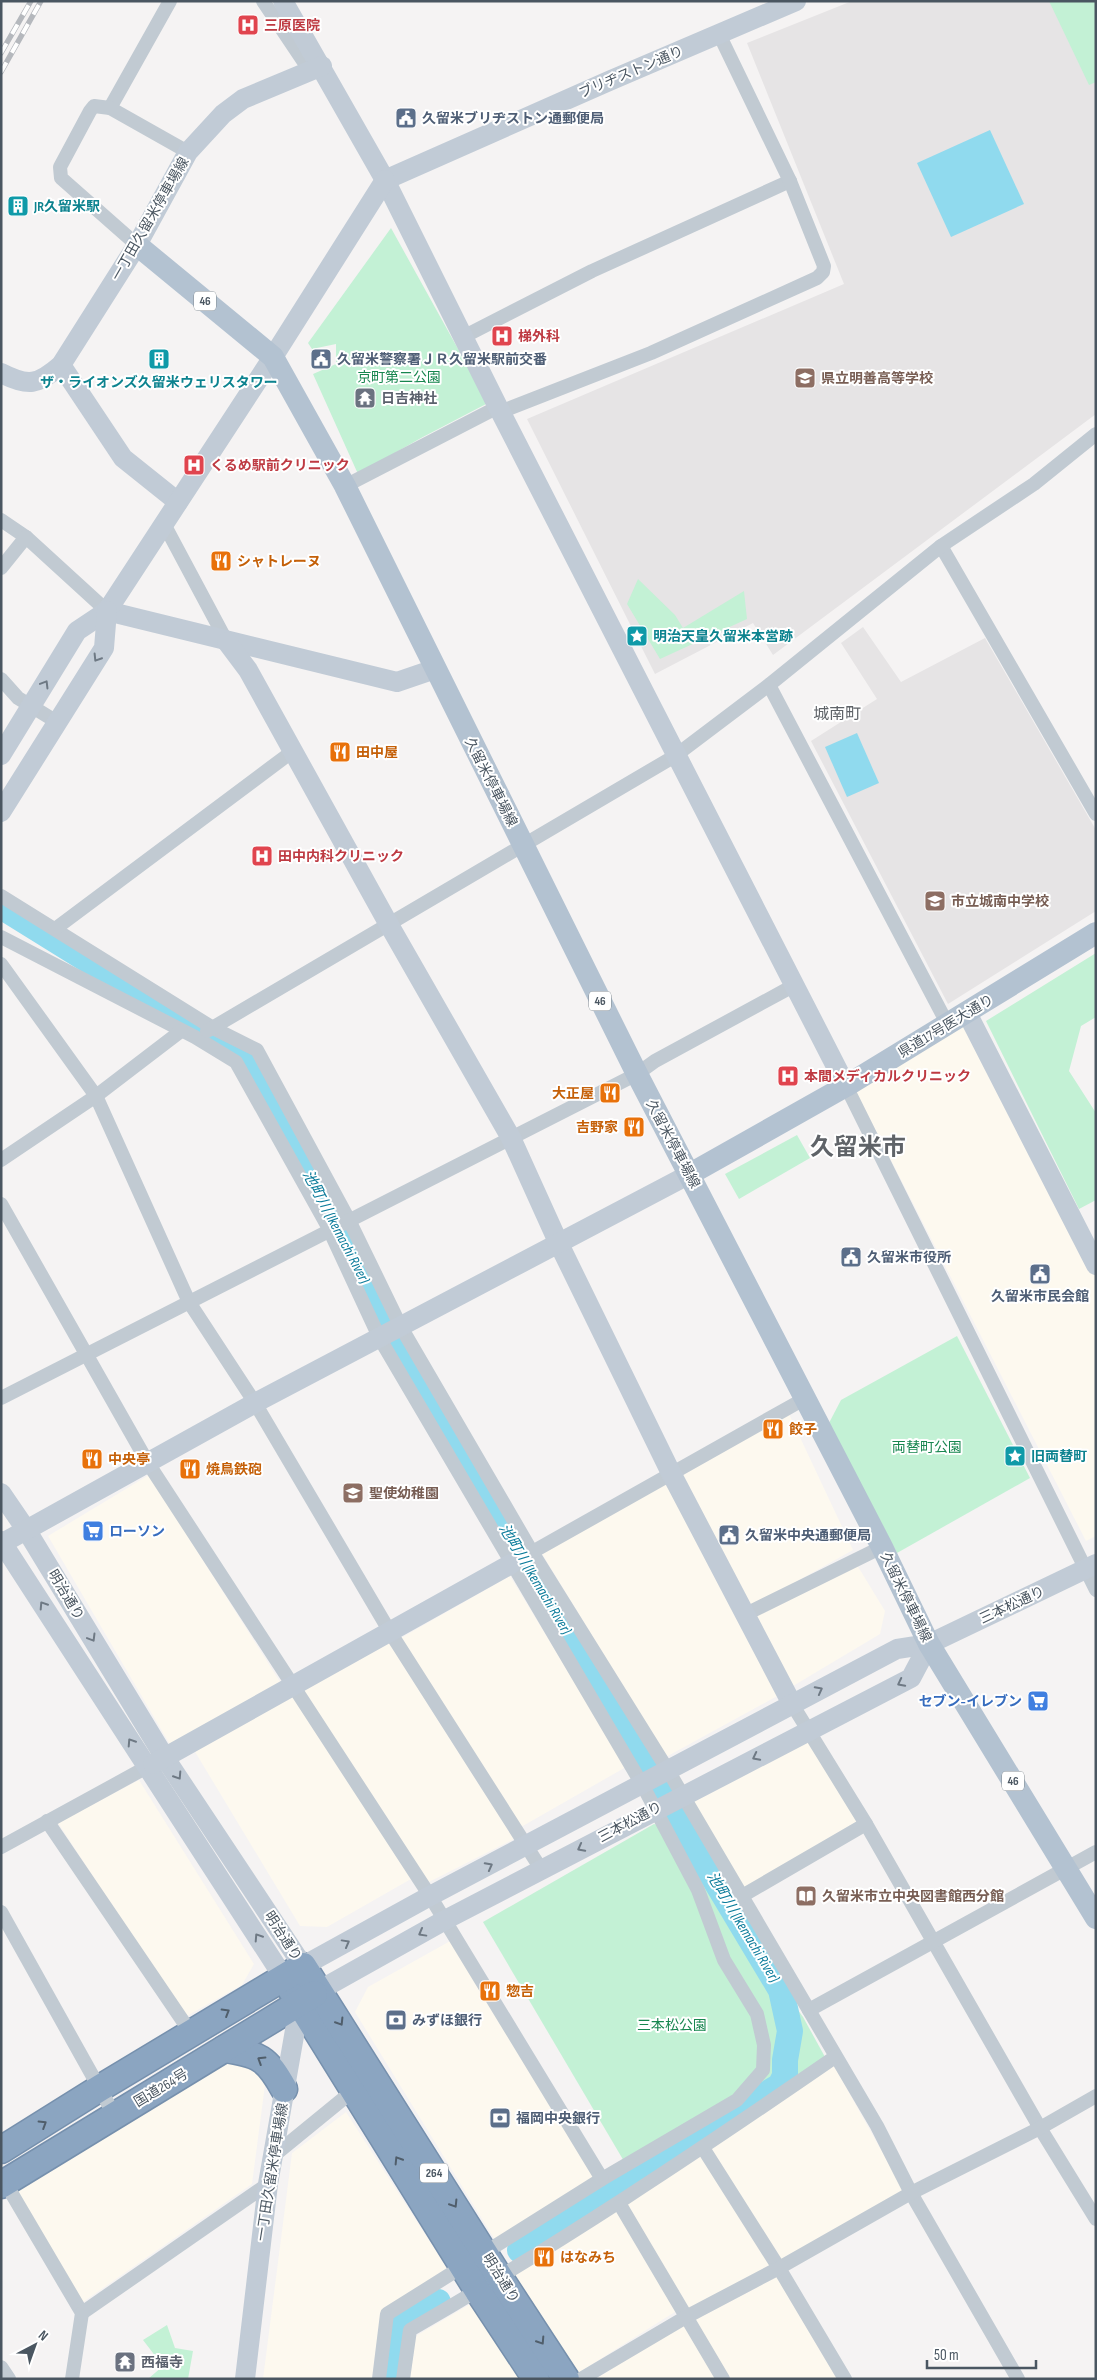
<svg xmlns="http://www.w3.org/2000/svg" width="1097" height="2380" viewBox="0 0 1097 2380" font-family="'Sofia Sans Condensed','Noto Sans JP',sans-serif">
	<style>
		.commercial { fill: #fdf9ef }
		.education { fill: #e6e4e5 }
		.green { fill: #c3f1d5 }
		.water { fill: #90daee }
		.lines { fill: none; stroke-linecap: round; stroke-linejoin: round }
		.river { stroke: #90daee; stroke-width: 26 }
		.highway-casing { stroke: #7690ad; stroke-width: 29 }
		.street { stroke: #c1cad2; stroke-width: 14 }
		.secondary { stroke: #c1cbd6; stroke-width: 20 }
		.primary { stroke: #b3c2d1; stroke-width: 22 }
		.highway { stroke: #8ba5c1; stroke-width: 26 }
		.rail-casing { stroke: #b5b8bd; stroke-width: 5.5 }
		.rail { stroke: #fff; stroke-width: 4; stroke-dasharray: 11; stroke-linecap: butt }
		.oneway { stroke: #6e7984 }
		.oneway2 { stroke: #505e6b }
		.labels { text-anchor: middle; dominant-baseline: central; stroke-width: 4; stroke-linejoin: round; paint-order: stroke }
		.shield { fill: #fff; stroke: #808990; stroke-width: 1 }
		.shield-label { font-size: 12px; font-weight: bold; fill: #4a5661 }
		.health-label { font-size: 14px; font-weight: bold; fill: #be3a42; stroke: #fff; text-anchor: start }
		.street-label { font-size: 14px; fill: #4a5661; stroke: #fff }
		.service-label { font-size: 14px; font-weight: bold; fill: #4e5e75; stroke: #fff; text-anchor: start }
		.culture-label { font-size: 14px; font-weight: bold; fill: #0d838f; stroke: #fff; text-anchor: start }
		.park-label { font-size: 14px; fill: #17864f; stroke: #fff }
		.education-label { font-size: 14px; font-weight: bold; fill: #785e54; stroke: #fff; text-anchor: start }
		.worship-label { font-size: 14px; font-weight: bold; fill: #5b616d; stroke: #fff; text-anchor: start }
		.food-label { font-size: 14px; font-weight: bold; fill: #c56008; stroke: #fff; text-anchor: start }
		.shop-label { font-size: 14px; font-weight: bold; fill: #366cbe; stroke: #fff; text-anchor: start }
		.water-label { font-size: 15px; font-style: italic; fill: #0c7c9b; stroke: #fff }
		.quarter-label { font-size: 16px; fill: #5f6368; stroke: #fff }
		.town-label { font-size: 24px; font-weight: bold; fill: #5f6368; stroke: #fff }
	</style>
	<rect width="100%" height="100%" fill="#f5f3f3"/>
	<!-- commercial -->
	<g class="commercial">
		<path d="M964,1025L1096,1278V1536L1086,1541L854,1088Z"/>
		<path d="M789,1414L853,1550L747,1609L678,1478Z"/>
		<path d="M149,1475L282,1685L172,1748L48,1536Z"/>
		<path d="M668,1482L781,1694L666,1757L541,1552Z"/>
		<path d="M857,1565L885,1611L880,1634L788,1689L750,1616Z"/>
		<path d="M510,1576L626,1767L521,1827L401,1638Z"/>
		<path d="M389,1643L514,1839L427,1883L302,1691Z"/>
		<path d="M291,1693L411,1879L327,1927L300,1926L194,1750Z"/>
		<path d="M809,1740L857,1821L743,1891L693,1802Z"/>
		<path d="M139,1780L254,1964L242,1985L185,2017L58,1823Z"/>
		<path d="M452,1940L597,2176L495,2240L355,2012L368,1987Z"/>
		<path d="M228,2054L266,2077L252,2184L83,2302L14,2187Z"/>
		<path d="M834,2066L904,2191L780,2263L709,2148Z"/>
		<path d="M346,2112L447,2268L381,2312L372,2379H263L292,2153Z"/>
		<path d="M701,2156L773,2266L686,2313L622,2204Z"/>
		<path d="M618,2210L678,2310L575,2375L515,2275Z"/>
		<path d="M777,2277L837,2379H729L695,2320Z"/>
		<path d="M472,2303L521,2379H410L416,2336Z"/>
		<path d="M685,2322L717,2379H596Z"/>
	</g>
	<!-- education -->
	<g class="education">
		<path d="M852,1H1096V414L773,655L753,623L655,674L527,419L844,284L747,43Z"/>
		<path d="M863,627L901,682L985,638L1096,830V911L948,1004L811,741L877,699L841,643Z"/>
	</g>
	<!-- green -->
	<g class="green">
		<path d="M1049,1H1096V82L1089,85Z"/>
		<path d="M391,228L488,403L421,438L358,474L313,374L336,364V344L312,349L308,343Z"/>
		<path d="M638,579L675,615L683,628L744,591L747,619L660,659L627,604Z"/>
		<path d="M1096,953V1017L1081,1026L1069,1071L1096,1113V1200L1079,1209L986,1021Z"/>
		<path d="M797,1135L810,1158L739,1199L725,1174Z"/>
		<path d="M957,1336L1030,1478L897,1553L829,1423L841,1400Z"/>
		<path d="M654,1824L662,1826L803,2017L825,2057L638,2185L483,1922Z"/>
		<path d="M167,2325L175,2348L193,2351L188,2379H148L163,2366L143,2340Z"/>
	</g>
	<!-- water -->
	<g class="water">
		<path d="M990,130L1024,204L951,237L917,163Z"/>
		<path d="M857,733L879,783L847,797L825,747Z"/>
	</g>
	<g class="lines">
		<!-- river -->
		<g class="river">
			<path d="M1,906L236,1052L252,1065L380,1311L529,1573L646,1757L690,1838L781,1990L790,2031L785,2060V2076L780,2086L713,2126L520,2250"/>
			<path d="M395,2379L404,2324L438,2302"/>
		</g>
		<!-- highway casing -->
		<g class="highway-casing">
			<g id="highway">
				<path d="M284,1978L478,2291L536,2379"/>
				<path d="M224,2049C259,2054 267,2058 284,2089"/>
				<path d="M1,2150L100,2088L303,1966L500,2278L566,2379"/>
				<path d="M1,2185L314,1994"/>
			</g>
		</g>
		<!-- street -->
		<g class="street">
			<path d="M263,1L310,71"/>
			<path d="M110,108L170,1"/>
			<path d="M137,245L61,178L60,167L90,111L94,106L110,108L188,152"/>
			<path d="M463,337L592,271L790,181"/>
			<path d="M500,412L651,353L817,278L823,272L824,266L790,181L719,34"/>
			<path d="M345,486L498,407"/>
			<path d="M1,520L26,537L107,611"/>
			<path d="M164,524L227,642"/>
			<path d="M941,546L1096,814"/>
			<path d="M1,568L26,537"/>
			<path d="M1,679L18,698L57,722"/>
			<path d="M769,685L948,1025"/>
			<path d="M1,896L213,1028L257,1050L349,1220L401,1327L532,1552L669,1772L877,2126L911,2193L1018,2379"/>
			<path d="M55,929L293,751"/>
			<path d="M1,937L195,1037L236,1062L327,1225L380,1339L643,1786L698,1890L724,1960L757,2014L764,2045L763,2070L737,2100L602,2179L387,2314L379,2379"/>
			<path d="M1,964L96,1096L189,1302L255,1403L390,1632L541,1869"/>
			<path d="M207,1031L675,756L769,685L941,546L1034,484L1096,434"/>
			<path d="M846,1086L1096,1590"/>
			<path d="M1,1160L96,1096L181,1031"/>
			<path d="M1,1204L148,1463L430,1896L602,2179"/>
			<path d="M1,1398L637,1074L655,1061L793,986"/>
			<path d="M511,1564L804,1399"/>
			<path d="M746,1614L882,1547"/>
			<path d="M792,1704L866,1824L1040,2128L1096,2219"/>
			<path d="M47,1821L191,2033"/>
			<path d="M1,1847L147,1767"/>
			<path d="M742,1896L866,1824"/>
			<path d="M1,1912L115,2116"/>
			<path d="M809,2010L1096,1852"/>
			<path d="M703,2148L779,2268L845,2379"/>
			<path d="M272,2157L354,2090"/>
			<path d="M2,2177L82,2313L72,2379"/>
			<path d="M619,2203L723,2379"/>
			<path d="M82,2313L268,2184"/>
			<path d="M1,2367L9,2379"/>
			<path d="M403,2379L410,2330C556,2246 696,2153 835,2057"/>
			<path d="M581,2379L686,2317L779,2268L911,2193L1040,2128L1096,2096"/>
		</g>
		<!-- secondary -->
		<g class="secondary">
			<path d="M283,1L385,180L498,407L846,1086"/>
			<path d="M385,180L609,81L796,1"/>
			<path d="M61,365L123,458L178,502"/>
			<path d="M1,373C28,387 38,385 61,365L137,245L188,152L223,114L243,99L322,66"/>
			<path d="M107,611L397,682L435,669"/>
			<path d="M227,642L248,670L388,923L511,1138L559,1244L671,1473L792,1704"/>
			<path d="M1,755L77,631L107,611L273,357L385,180"/>
			<path d="M1,812L104,648L107,611"/>
			<path d="M967,1013L1096,1265"/>
			<path d="M1,1493L27,1531L165,1758L303,1966"/>
			<path d="M1,1541L284,1978"/>
			<path d="M1,1544L255,1403L690,1174"/>
			<path d="M153,1764L511,1564"/>
			<path d="M303,1966L430,1896L897,1649L929,1644L1096,1564"/>
			<path d="M320,1990L445,1920L911,1678L929,1644"/>
			<path d="M245,2379L268,2184L301,1996"/>
		</g>
		<!-- primary -->
		<g class="primary">
			<path d="M137,245L273,357L345,486L637,1074L882,1547L929,1644L1096,1918"/>
			<path d="M690,1174L846,1086L1096,933"/>
		</g>
		<!-- highway -->
		<use href="#highway" class="highway"/>
		<!-- rail casing -->
		<g class="rail-casing">
			<g id="rail">
				<path d="M1,53L31,1"/>
				<path d="M1,72L41,1"/>
			</g>
		</g>
		<!-- rail -->
		<use href="#rail" class="rail"/>
	</g>
	<!-- one-way arrows -->
	<defs><path id="oneway-chevron" d="M-2-3.5L2.5 0L-2 3.5" fill="none" stroke-width="1.6" stroke-linecap="round" stroke-linejoin="round" transform="scale(1.25)"/></defs>
	<g class="oneway">
		<use href="#oneway-chevron" transform="translate(97 658) rotate(122)"/>
		<use href="#oneway-chevron" transform="translate(45 684) rotate(-59)"/>
		<use href="#oneway-chevron" transform="translate(43 1605) rotate(-123)"/>
		<use href="#oneway-chevron" transform="translate(92 1638) rotate(59)"/>
		<use href="#oneway-chevron" transform="translate(901 1683) rotate(153)"/>
		<use href="#oneway-chevron" transform="translate(819 1690) rotate(-28)"/>
		<use href="#oneway-chevron" transform="translate(131 1742) rotate(-123)"/>
		<use href="#oneway-chevron" transform="translate(756 1757) rotate(153)"/>
		<use href="#oneway-chevron" transform="translate(178 1776) rotate(57)"/>
		<use href="#oneway-chevron" transform="translate(581 1848) rotate(152)"/>
		<use href="#oneway-chevron" transform="translate(489 1866) rotate(-28)"/>
		<use href="#oneway-chevron" transform="translate(422 1933) rotate(151)"/>
		<use href="#oneway-chevron" transform="translate(258 1937) rotate(-123)"/>
		<use href="#oneway-chevron" transform="translate(346 1943) rotate(-29)"/>
	</g>
	<g class="oneway2">
		<use href="#oneway-chevron" transform="translate(226 2012) rotate(-31)"/>
		<use href="#oneway-chevron" transform="translate(340 2022) rotate(58)"/>
		<use href="#oneway-chevron" transform="translate(261 2060) rotate(-148)"/>
		<use href="#oneway-chevron" transform="translate(43 2124) rotate(-32)"/>
		<use href="#oneway-chevron" transform="translate(398 2160) rotate(-122)"/>
		<use href="#oneway-chevron" transform="translate(454 2204) rotate(58)"/>
		<use href="#oneway-chevron" transform="translate(541 2341) rotate(57)"/>
	</g>
	<!-- icons -->
	<defs>
		<g id="hospital-square" transform="scale(1.125)"><rect x="-9" y="-9" width="18" height="18" rx="4" fill="#e0444e" stroke="#fff"/><path d="M-5-5h3v3.5h4V-5h3V5h-3V1.5h-4V5h-3Z" fill="#fff"/></g>
		<g id="civic-square" transform="scale(1.125)"><rect x="-9" y="-9" width="18" height="18" rx="4" fill="#5c6f8a" stroke="#fff"/><path d="M-.6-6.5H3V-4.5H.6V-3L4-1V1h2V6H-6V1h2V-1L-.6-3ZM-1.2 2.5V6h2.4V2.5Z" fill="#fff"/></g>
		<g id="building-square" transform="scale(1.125)"><rect x="-9" y="-9" width="18" height="18" rx="4" fill="#0f9aa8" stroke="#fff"/><path d="M-4-6H4V6H1V3H-1V6H-4ZM-2.5-4.3h1.7v1.8h-1.7ZM.8-4.3h1.7v1.8H.8ZM-2.5-1h1.7V.8h-1.7ZM.8-1h1.7V.8H.8Z" fill="#fff"/></g>
		<g id="school-square" transform="scale(1.125)"><rect x="-9" y="-9" width="18" height="18" rx="4" fill="#8d6e63" stroke="#fff"/><path d="M0-5L7-2L0 1L-7-2ZM-4 1L0 2.5L4 1V4Q0 6-4 4Z" fill="#fff"/></g>
		<g id="temple-square" transform="scale(1.125)"><rect x="-9" y="-9" width="18" height="18" rx="4" fill="#6b7280" stroke="#fff"/><path d="M0-6L5-2H3V0L6.5 2.5H4V6H1.5V3h-3V6H-4V2.5H-6.5L-3 0V-2H-5Z" fill="#fff"/></g>
		<g id="restaurant-square" transform="scale(1.125)"><rect x="-9" y="-9" width="18" height="18" rx="4" fill="#e8710a" stroke="#fff"/><path d="M-5-6h1v4h1v-4h1v4h1v-4h1v5L-1.5 .5V6h-2V.5L-5-1ZM5-6V6H3V1.5H1.5Q1.5-4 5-6Z" fill="#fff"/></g>
		<g id="sight-square" transform="scale(1.125)"><rect x="-9" y="-9" width="18" height="18" rx="4" fill="#0f9aa8" stroke="#fff"/><path d="M0-6L1.8-2.2L6-1.7L2.9 1.2L3.7 5.4L0 3.3L-3.7 5.4L-2.9 1.2L-6-1.7L-1.8-2.2Z" fill="#fff"/></g>
		<g id="supermarket-square" transform="scale(1.125)"><rect x="-9" y="-9" width="18" height="18" rx="4" fill="#3f7fe0" stroke="#fff"/><path d="M-6-5.5h2.5l.6 2H6L4.5 2H-2.5L-4.4-4H-6ZM-1.5 3.2a1.3 1.3 0 1 0 .1 0ZM3 3.2a1.3 1.3 0 1 0 .1 0Z" fill="#fff"/></g>
		<g id="library-square" transform="scale(1.125)"><rect x="-9" y="-9" width="18" height="18" rx="4" fill="#8d6e63" stroke="#fff"/><path d="M-6-4Q-3-5.5-.7-3.5V5Q-3 3-6 4ZM6-4Q3-5.5 .7-3.5V5Q3 3 6 4Z" fill="#fff"/></g>
		<g id="bank-square" transform="scale(1.125)"><rect x="-9" y="-9" width="18" height="18" rx="4" fill="#5c6f8a" stroke="#fff"/><path d="M-6-4H6V4H-6ZM0-2.3a2.3 2.3 0 1 0 0 4.6a2.3 2.3 0 1 0 0-4.6Z" fill="#fff"/></g>
	</defs>
	<g fill-rule="evenodd">
		<use href="#hospital-square" x="248" y="25"/>
		<use href="#civic-square" x="406" y="118"/>
		<use href="#building-square" x="18" y="206"/>
		<use href="#hospital-square" x="502" y="336"/>
		<use href="#building-square" x="159" y="359"/>
		<use href="#civic-square" x="321" y="359"/>
		<use href="#school-square" x="805" y="378"/>
		<use href="#temple-square" x="365" y="398"/>
		<use href="#hospital-square" x="194" y="465"/>
		<use href="#restaurant-square" x="221" y="561"/>
		<use href="#sight-square" x="637" y="636"/>
		<use href="#restaurant-square" x="340" y="752"/>
		<use href="#hospital-square" x="262" y="856"/>
		<use href="#school-square" x="935" y="901"/>
		<use href="#hospital-square" x="788" y="1076"/>
		<use href="#restaurant-square" x="610" y="1093"/>
		<use href="#restaurant-square" x="634" y="1127"/>
		<use href="#civic-square" x="851" y="1257"/>
		<use href="#civic-square" x="1040" y="1274"/>
		<use href="#restaurant-square" x="773" y="1429"/>
		<use href="#sight-square" x="1015" y="1456"/>
		<use href="#restaurant-square" x="92" y="1459"/>
		<use href="#restaurant-square" x="190" y="1469"/>
		<use href="#school-square" x="353" y="1493"/>
		<use href="#supermarket-square" x="93" y="1531"/>
		<use href="#civic-square" x="729" y="1535"/>
		<use href="#supermarket-square" x="1038" y="1701"/>
		<use href="#library-square" x="806" y="1896"/>
		<use href="#restaurant-square" x="490" y="1991"/>
		<use href="#bank-square" x="396" y="2020"/>
		<use href="#bank-square" x="500" y="2118"/>
		<use href="#restaurant-square" x="544" y="2257"/>
		<use href="#temple-square" x="125" y="2362"/>
	</g>
	<g class="labels">
		<!-- shield labels -->
		<g class="shield">
			<rect x="194" y="291.5" width="22" height="19" rx="4"/>
			<rect x="589" y="991.5" width="22" height="19" rx="4"/>
			<rect x="1002" y="1771.5" width="22" height="19" rx="4"/>
			<rect x="420" y="2163.5" width="28" height="19" rx="4"/>
		</g>
		<g class="shield-label">
			<text x="205" y="301">46</text>
			<text x="600" y="1001">46</text>
			<text x="1013" y="1781">46</text>
			<text x="434" y="2173">264</text>
		</g>
		<!-- health labels -->
		<g class="health-label">
			<text x="264" y="25">三原医院</text>
			<text x="518" y="336">梯外科</text>
			<text x="210" y="465">くるめ駅前クリニック</text>
			<text x="278" y="856">田中内科クリニック</text>
			<text x="804" y="1076">本間メディカルクリニック</text>
		</g>
		<!-- street labels -->
		<g class="street-label">
			<text transform="translate(631 72) rotate(-23)">ブリヂストン通り</text>
			<text transform="translate(150 219) rotate(-60)">一丁田久留米停車場線</text>
			<text transform="translate(491 782) rotate(63)">久留米停車場線</text>
			<text transform="translate(946 1026) rotate(-31)">県道17号医大通り</text>
			<text transform="translate(673 1144) rotate(62)">久留米停車場線</text>
			<text transform="translate(66 1595) rotate(59)">明治通り</text>
			<text transform="translate(906 1597) rotate(64)">久留米停車場線</text>
			<text transform="translate(1012 1605) rotate(-25)">三本松通り</text>
			<text transform="translate(630 1822) rotate(-28)">三本松通り</text>
			<text transform="translate(283 1936) rotate(57)">明治通り</text>
			<text transform="translate(161 2088) rotate(-31)">国道264号</text>
			<text transform="translate(272 2172) rotate(-81)">一丁田久留米停車場線</text>
			<text transform="translate(501 2278) rotate(58)">明治通り</text>
		</g>
		<!-- service labels -->
		<g class="service-label">
			<text x="422" y="118">久留米ブリヂストン通郵便局</text>
			<text x="337" y="359">久留米警察署ＪＲ久留米駅前交番</text>
			<text x="867" y="1257">久留米市役所</text>
			<text x="1040" y="1296" text-anchor="middle">久留米市民会館</text>
			<text x="745" y="1535">久留米中央通郵便局</text>
			<text x="412" y="2020">みずほ銀行</text>
			<text x="516" y="2118">福岡中央銀行</text>
		</g>
		<!-- culture labels -->
		<g class="culture-label">
			<text x="34" y="206">JR久留米駅</text>
			<text x="159" y="382" text-anchor="middle">ザ・ライオンズ久留米ウェリスタワー</text>
			<text x="653" y="636">明治天皇久留米本営跡</text>
			<text x="1031" y="1456">旧両替町</text>
		</g>
		<!-- park labels -->
		<g class="park-label">
			<text x="399" y="377">京町第二公園</text>
			<text x="927" y="1447">両替町公園</text>
			<text x="672" y="2025">三本松公園</text>
		</g>
		<!-- education labels -->
		<g class="education-label">
			<text x="821" y="378">県立明善高等学校</text>
			<text x="951" y="901">市立城南中学校</text>
			<text x="369" y="1493">聖使幼稚園</text>
			<text x="822" y="1896">久留米市立中央図書館西分館</text>
		</g>
		<!-- worship labels -->
		<g class="worship-label">
			<text x="381" y="398">日吉神社</text>
			<text x="141" y="2362">西福寺</text>
		</g>
		<!-- food labels -->
		<g class="food-label">
			<text x="237" y="561">シャトレーヌ</text>
			<text x="356" y="752">田中屋</text>
			<text x="594" y="1093" text-anchor="end">大正屋</text>
			<text x="618" y="1127" text-anchor="end">吉野家</text>
			<text x="789" y="1429">餃子</text>
			<text x="108" y="1459">中央亭</text>
			<text x="206" y="1469">焼鳥鉄砲</text>
			<text x="506" y="1991">惣吉</text>
			<text x="560" y="2257">はなみち</text>
		</g>
		<!-- shop labels -->
		<g class="shop-label">
			<text x="109" y="1531">ローソン</text>
			<text x="1022" y="1701" text-anchor="end">セブン-イレブン</text>
		</g>
		<!-- water labels -->
		<g class="water-label">
			<text transform="translate(336 1227) rotate(62)">池町川 (Ikemachi River)</text>
			<text transform="translate(535 1579) rotate(59)">池町川 (Ikemachi River)</text>
			<text transform="translate(743 1927) rotate(59)">池町川 (Ikemachi River)</text>
		</g>
		<!-- quarter labels -->
		<g class="quarter-label">
			<text x="837" y="714">城南町</text>
		</g>
		<!-- town labels -->
		<g class="town-label">
			<text x="858" y="1147">久留米市</text>
		</g>
	</g>
	<!-- border -->
	<rect width="1097" height="2380" fill="none" stroke="#4a5661" stroke-width="5"/>
	<!-- north arrow -->
	<g transform="translate(35 2345) rotate(41)" stroke="#ffffff" stroke-width="4" paint-order="stroke">
	<path d="M0-4L9 19L0 12L-9 19Z" fill="#4a5661"/>
	<text y="-8" font-size="14" font-weight="bold" text-anchor="middle" fill="#4a5661">N</text>
	</g>
	<!-- scale -->
	<path d="M927 2360v8h109v-8" fill="none" stroke="#4a5661" stroke-width="2.5"/>
	<text x="934" y="2360" font-size="15" fill="#4a5661" stroke="#ffffff" stroke-width="4" paint-order="stroke">50 m</text>
</svg>
